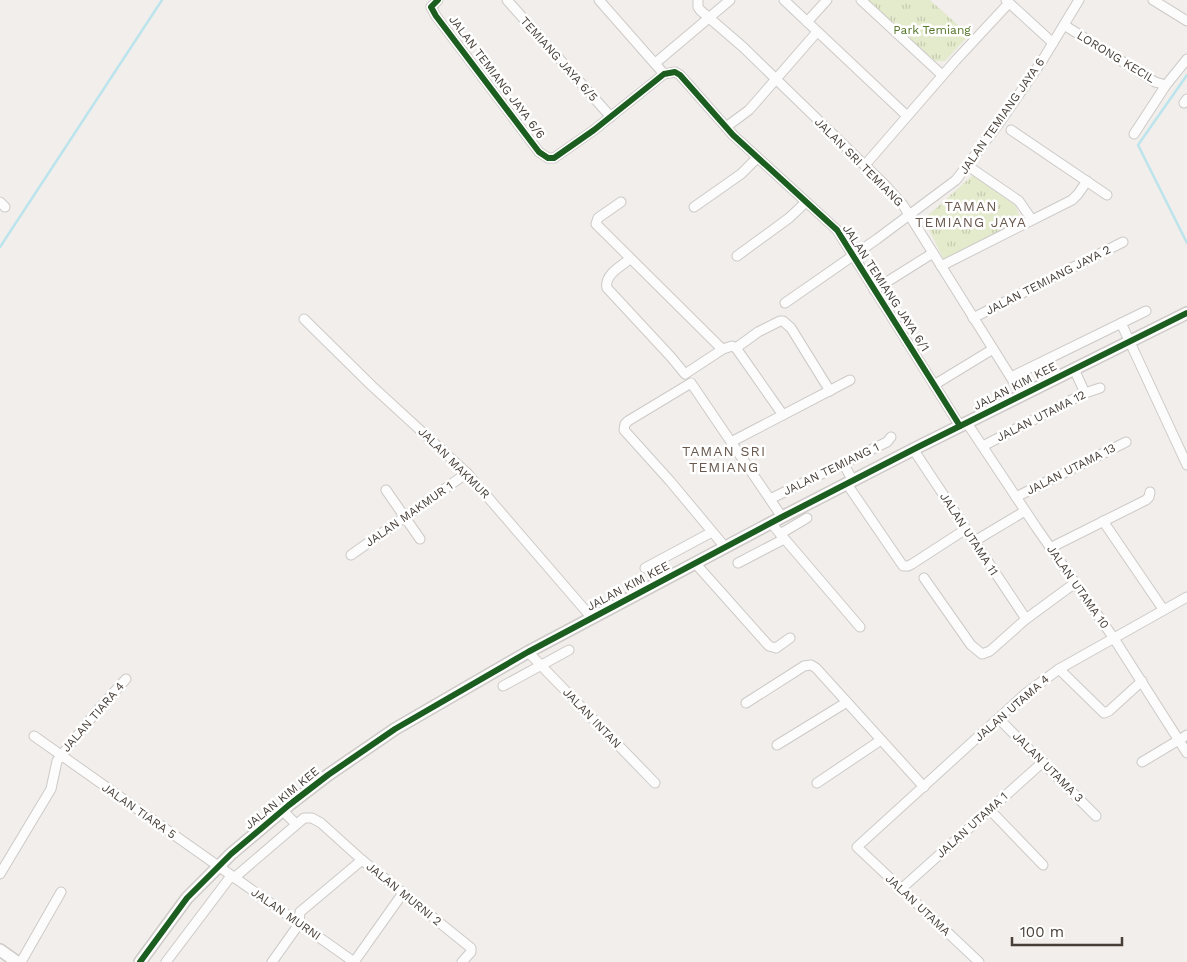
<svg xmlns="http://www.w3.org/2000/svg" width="1187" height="962" viewBox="0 0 1187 962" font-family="'Work Sans',sans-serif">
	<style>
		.park { fill: url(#park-tufts) }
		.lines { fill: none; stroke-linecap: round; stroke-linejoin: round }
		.stream { stroke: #bce4ed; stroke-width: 2.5 }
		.minor-casing { stroke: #cdcac7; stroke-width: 11 }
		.tertiary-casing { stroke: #cdcac7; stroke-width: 14 }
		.minor { stroke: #fdfcfc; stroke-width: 9 }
		.tertiary { stroke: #fdfcfc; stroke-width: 11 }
		.cycleway-casing { stroke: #fff; stroke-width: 9 }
		.cycleway { stroke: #1b5e20; stroke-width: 6 }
		.labels { text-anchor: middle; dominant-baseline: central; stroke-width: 5; stroke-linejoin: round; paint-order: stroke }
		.park-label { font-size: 12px; fill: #57772b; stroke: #fff }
		.street-label { font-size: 12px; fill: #473e37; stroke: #fff }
		.neighbourhood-label { font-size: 14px; letter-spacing: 1px; fill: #69594e; stroke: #fff }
	</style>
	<defs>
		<pattern id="park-tufts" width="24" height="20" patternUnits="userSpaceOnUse" patternTransform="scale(1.25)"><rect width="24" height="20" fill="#e4eacc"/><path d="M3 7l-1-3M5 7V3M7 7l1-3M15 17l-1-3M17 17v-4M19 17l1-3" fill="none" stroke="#c5cab0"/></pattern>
	</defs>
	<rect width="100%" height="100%" fill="#f1eeeb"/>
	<!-- park -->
	<g class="park">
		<path d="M867,0H930L969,35L945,61H935Z"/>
		<path d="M973,175L1016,206L1020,219L945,262L924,219Z"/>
	</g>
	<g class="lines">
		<!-- stream -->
		<g class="stream">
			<path d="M1187,75L1138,145L1187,243"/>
			<path d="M0,247L162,0"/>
		</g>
		<!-- minor casing -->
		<g class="minor-casing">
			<g id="minor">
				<path d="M438,0L431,7L436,16L539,152L548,158H554L594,130L664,74L675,72L680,75L733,135L837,230L960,426"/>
				<path d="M507,0L611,117"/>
				<path d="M599,0L664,74"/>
				<path d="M698,0V7L700,10L743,47L885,185L903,205L1022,395"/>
				<path d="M784,0L906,115"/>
				<path d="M861,0L942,75"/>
				<path d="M1006,0L1053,43"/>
				<path d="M1153,0L1187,21"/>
				<path d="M807,22L827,0"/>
				<path d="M1064,25L1155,82L1166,85L1187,59"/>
				<path d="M659,60L730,0"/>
				<path d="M1184,103L1187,99"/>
				<path d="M726,127L749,110L817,32"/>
				<path d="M1011,130L1107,195"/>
				<path d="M1134,134L1166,85"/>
				<path d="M865,165L956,60L1009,3"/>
				<path d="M968,166L1019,201L1032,220"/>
				<path d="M0,202L5,207"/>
				<path d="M621,202L598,218L596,224L719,346L723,349L732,346L736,348"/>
				<path d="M694,207L741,174L757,158"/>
				<path d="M737,256L789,218L806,202"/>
				<path d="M630,259C621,266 604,275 607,288L671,357L685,374L723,349"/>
				<path d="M941,266L1072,200L1078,194L1087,181"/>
				<path d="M874,290L933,253"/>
				<path d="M785,303L877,239L956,180L1000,122L1042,61L1079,0"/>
				<path d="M973,318L1123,242"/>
				<path d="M304,319L372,386L467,473L592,618"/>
				<path d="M1121,323L1187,465"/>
				<path d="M736,348L758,332L780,321H783L791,328L830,391"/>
				<path d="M736,348L783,415"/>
				<path d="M1074,369L1085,393"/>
				<path d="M1011,377L1146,311"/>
				<path d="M934,385L993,349"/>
				<path d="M967,423L1036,527L1113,637L1187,753"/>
				<path d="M731,442L850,380"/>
				<path d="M983,446L1085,393L1100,388"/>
				<path d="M913,449L1026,619"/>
				<path d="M843,463L853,481"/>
				<path d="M847,484L903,566H908L912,564L966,529"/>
				<path d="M386,490L420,539"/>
				<path d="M1016,497L1126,442"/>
				<path d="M770,499L887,442L891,437"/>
				<path d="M1103,521L1163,609"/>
				<path d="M771,523L860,627"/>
				<path d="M780,534L807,518"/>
				<path d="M973,542L1025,511"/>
				<path d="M725,547L670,481L624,430L625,424L628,421L691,383L782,517"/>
				<path d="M1050,548L1146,500L1149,497L1150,492"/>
				<path d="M351,555L467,473"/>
				<path d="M695,563L769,646L776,648L790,638"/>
				<path d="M738,563L784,539"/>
				<path d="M645,568L712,532"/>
				<path d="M924,578L971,645L982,654L990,651L1026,619L1075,583"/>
				<path d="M528,652L655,783"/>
				<path d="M1059,669L1104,713L1109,711L1142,681"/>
				<path d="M503,686L569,650"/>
				<path d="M746,703L804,666L811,665L816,668L924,787"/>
				<path d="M999,719L1096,816"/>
				<path d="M34,736L354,962"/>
				<path d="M777,745L847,702"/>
				<path d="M1142,762L1187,735"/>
				<path d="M817,783L881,740"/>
				<path d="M990,810L1043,865"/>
				<path d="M283,811L296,824"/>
				<path d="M0,874L51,789L57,761L96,712L126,679"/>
				<path d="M234,878L304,818H312L321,823L362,860L471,948V952L462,962"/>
				<path d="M901,889L1043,762"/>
				<path d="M21,962L61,892"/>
				<path d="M166,962L231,876"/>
				<path d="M272,962L299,924L300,912L362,860"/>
				<path d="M354,962L403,893"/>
				<path d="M979,962L857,847L1025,694L1059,669L1187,597"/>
			</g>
		</g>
		<!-- tertiary casing -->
		<g class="tertiary-casing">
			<g id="tertiary">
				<path d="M0,950L17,962"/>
				<path d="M140,962L187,898L231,854L289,805L328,775L395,729L528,652L782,517L918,447L1187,313"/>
			</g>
		</g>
		<!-- minor -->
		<use href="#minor" class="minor"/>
		<!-- tertiary -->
		<use href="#tertiary" class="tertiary"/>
		<!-- cycleway casing -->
		<g class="cycleway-casing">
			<g id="cycleway">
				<path d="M438,0L431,7L436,16L539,152L548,158H554L594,130L664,74L675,72L680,75L733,135L837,230L960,426"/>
				<path d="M140,962L187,898L231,854L289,805L328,775L395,729L528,652L782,517L918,447L1187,313"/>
			</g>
		</g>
		<!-- cycleway -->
		<use href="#cycleway" class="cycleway"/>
	</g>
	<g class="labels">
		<!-- park labels -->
		<g class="park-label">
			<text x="932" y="30">Park Temiang</text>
		</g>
		<!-- street labels -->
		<g class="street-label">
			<text transform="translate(1116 57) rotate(31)">LORONG KECIL</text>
			<text transform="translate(559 59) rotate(48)">TEMIANG JAYA 6/5</text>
			<text transform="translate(497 77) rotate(53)">JALAN TEMIANG JAYA 6/6</text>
			<text transform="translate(1002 116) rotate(-55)">JALAN TEMIANG JAYA 6</text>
			<text transform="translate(859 162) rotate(45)">JALAN SRI TEMIANG</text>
			<text transform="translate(1048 280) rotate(-27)">JALAN TEMIANG JAYA 2</text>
			<text transform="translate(886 288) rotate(57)">JALAN TEMIANG JAYA 6/1</text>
			<text transform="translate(1015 386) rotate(-27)">JALAN KIM KEE</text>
			<text transform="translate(1041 416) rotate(-27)">JALAN UTAMA 12</text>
			<text transform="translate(454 463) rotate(45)">JALAN MAKMUR</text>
			<text transform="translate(831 469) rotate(-26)">JALAN TEMIANG 1</text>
			<text transform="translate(1071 469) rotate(-27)">JALAN UTAMA 13</text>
			<text transform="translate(409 514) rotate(-35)">JALAN MAKMUR 1</text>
			<text transform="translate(969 534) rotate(57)">JALAN UTAMA 11</text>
			<text transform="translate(628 586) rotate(-28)">JALAN KIM KEE</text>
			<text transform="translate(1078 587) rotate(55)">JALAN UTAMA 10</text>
			<text transform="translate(1012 708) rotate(-41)">JALAN UTAMA 4</text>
			<text transform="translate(93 717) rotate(-49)">JALAN TIARA 4</text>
			<text transform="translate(592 718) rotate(46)">JALAN INTAN</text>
			<text transform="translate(1048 767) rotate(45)">JALAN UTAMA 3</text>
			<text transform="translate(282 798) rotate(-39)">JALAN KIM KEE</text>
			<text transform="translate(139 811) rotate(35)">JALAN TIARA 5</text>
			<text transform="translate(972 825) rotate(-42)">JALAN UTAMA 1</text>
			<text transform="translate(404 894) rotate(39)">JALAN MURNI 2</text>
			<text transform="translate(918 905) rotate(43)">JALAN UTAMA</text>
			<text transform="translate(286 914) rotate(35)">JALAN MURNI</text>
		</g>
		<!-- neighbourhood labels -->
		<g class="neighbourhood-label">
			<text x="971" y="206">TAMAN<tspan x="971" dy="16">TEMIANG JAYA</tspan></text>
			<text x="724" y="451">TAMAN SRI<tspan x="724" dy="16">TEMIANG</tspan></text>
		</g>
	</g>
	<!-- scale -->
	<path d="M1012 937v8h110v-8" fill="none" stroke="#473e37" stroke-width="2.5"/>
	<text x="1020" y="937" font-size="15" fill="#473e37" stroke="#ffffff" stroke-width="4" paint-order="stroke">100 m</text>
</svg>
